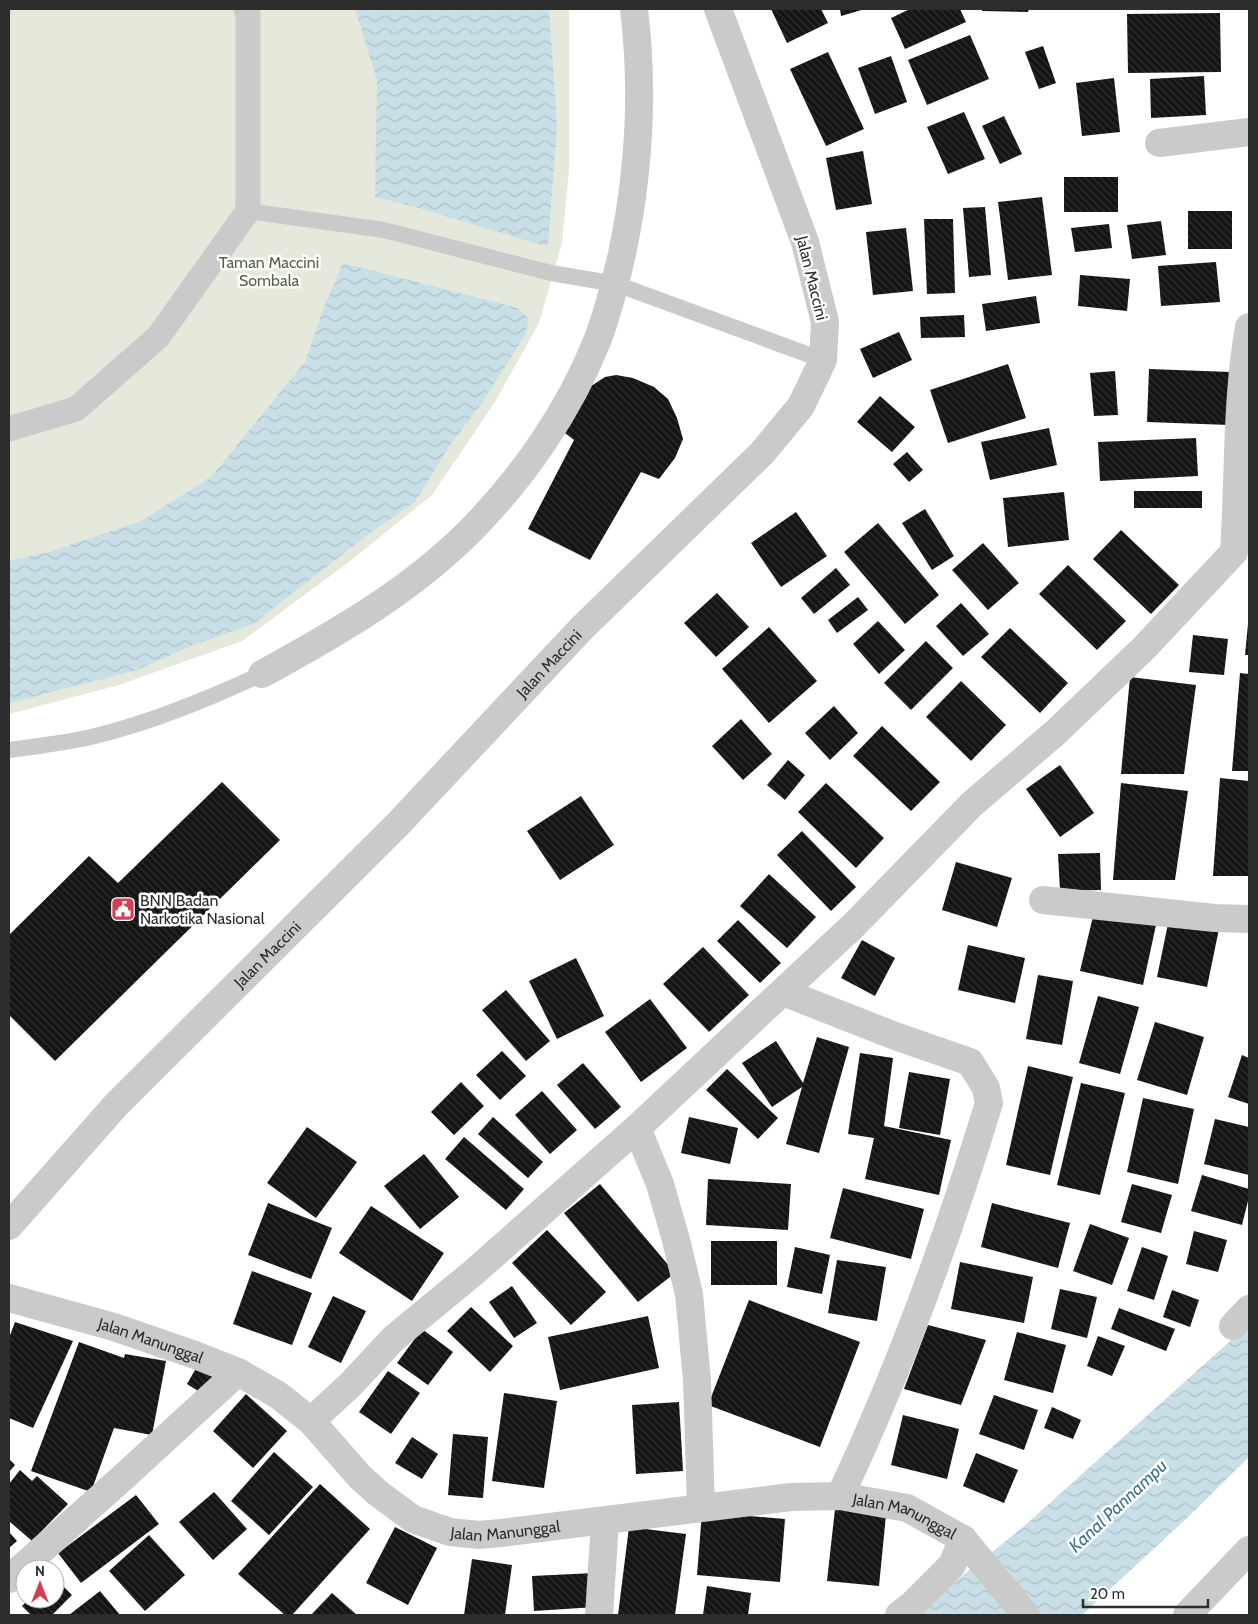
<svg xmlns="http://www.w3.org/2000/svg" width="1258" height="1624" viewBox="0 0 1258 1624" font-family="Cabin,sans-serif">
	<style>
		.park { fill: #e4e9db }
		.water { fill: url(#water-waves) }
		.building { fill: url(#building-back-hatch) }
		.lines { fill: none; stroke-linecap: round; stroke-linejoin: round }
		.service { stroke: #cacaca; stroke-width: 16 }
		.pedestrian { stroke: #cacaca; stroke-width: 25 }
		.minor { stroke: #cacaca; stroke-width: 28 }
		.tertiary { stroke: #cacaca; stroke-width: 28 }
		.labels { text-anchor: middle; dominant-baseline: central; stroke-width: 5; stroke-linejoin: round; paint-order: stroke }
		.park-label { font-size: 16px; fill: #54643e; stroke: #fff }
		.street-label { font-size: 16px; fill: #2d2d2d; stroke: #fff }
		.poi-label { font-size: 16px; fill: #2d2d2d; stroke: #fff; text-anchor: start }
		.water-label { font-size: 18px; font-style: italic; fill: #427388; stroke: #fff }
	</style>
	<defs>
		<pattern id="water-waves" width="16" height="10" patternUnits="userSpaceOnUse" patternTransform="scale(1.25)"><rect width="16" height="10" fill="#c9dfe8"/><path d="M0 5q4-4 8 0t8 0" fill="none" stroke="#adc0c7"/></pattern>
		<pattern id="building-back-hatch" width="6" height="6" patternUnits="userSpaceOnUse" patternTransform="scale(1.25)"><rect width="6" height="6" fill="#141414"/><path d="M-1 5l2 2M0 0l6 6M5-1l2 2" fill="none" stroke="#2e2e2e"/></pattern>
	</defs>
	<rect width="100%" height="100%" fill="#fff"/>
	<!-- park -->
	<path class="park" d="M9,9H569V170L562,243L539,323L495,402L432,495L349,562L242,641L119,685L9,714Z"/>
	<!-- water -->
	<g class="water">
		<path d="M355,9H549L557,125L548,245L538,244L412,206L375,197L377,80Z"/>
		<path d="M343,263L518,308L529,319L525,335L484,400L448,448L415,502L374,530L253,624L191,646L137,670L9,703V561L49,552L141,521L211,477L305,362L324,307Z"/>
		<path d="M1249,1324V1457L1185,1520L1082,1615H913L1022,1528Z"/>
	</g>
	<!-- building -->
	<g class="building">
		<path d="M771,9H821L828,23L787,43Z"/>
		<path d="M840,9H865L841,16Z"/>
		<path d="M910,9H960L966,22L905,49L891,18Z"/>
		<path d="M982,9H1029L1028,12L982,11Z"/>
		<path d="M1220,13L1221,72L1128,73L1127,14Z"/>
		<path d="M970,35L989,79L927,105L908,60Z"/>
		<path d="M1043,46L1056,83L1039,89L1025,52Z"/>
		<path d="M828,52L864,129L826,146L790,69Z"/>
		<path d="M891,56L907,102L875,114L858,68Z"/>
		<path d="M1204,76L1206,115L1151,118L1150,79Z"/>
		<path d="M1114,78L1120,132L1082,136L1076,83Z"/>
		<path d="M964,112L985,159L948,174L927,127Z"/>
		<path d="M1004,116L1022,154L1000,164L982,126Z"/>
		<path d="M863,151L872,204L836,210L826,158Z"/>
		<rect x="1064" y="177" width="54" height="35"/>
		<path d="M1042,197L1052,275L1008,280L998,202Z"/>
		<path d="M985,207L991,275L969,277L963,208Z"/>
		<rect x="1188" y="211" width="44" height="38"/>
		<path d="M924,219H953L955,293L927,294Z"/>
		<path d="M1161,221L1166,255L1132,259L1127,225Z"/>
		<path d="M1109,224L1112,248L1075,252L1071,228Z"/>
		<path d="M906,228L913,291L873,295L866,232Z"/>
		<path d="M1216,262L1220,302L1161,306L1158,266Z"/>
		<path d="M1080,275L1130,279L1127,311L1078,306Z"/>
		<path d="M1036,296L1040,323L986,331L982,304Z"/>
		<path d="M964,315L965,337L921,338L920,317Z"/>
		<path d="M899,332L912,360L873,378L860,349Z"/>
		<path d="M1008,364L1026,418L948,443L930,390Z"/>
		<path d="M1149,369L1231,372L1229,425L1147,422Z"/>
		<path d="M1115,371L1118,415L1094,416L1090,373Z"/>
		<path d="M616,375L633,378L654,387L668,399L677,418L683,439L675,458L659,479L641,472L590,560L528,529L574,440L560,429L588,388L605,377Z"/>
		<path d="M880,396L915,427L892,452L857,422Z"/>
		<path d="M1049,428L1057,465L990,480L981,442Z"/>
		<path d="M1196,438L1198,476L1100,481L1098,442Z"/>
		<path d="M907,452L923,470L909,482L893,464Z"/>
		<rect x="1134" y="491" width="68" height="17"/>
		<path d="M1064,492L1069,540L1008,547L1003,498Z"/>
		<path d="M925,509L954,556L932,570L902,523Z"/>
		<path d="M796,512L827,556L781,587L751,543Z"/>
		<path d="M878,523L939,595L905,624L844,552Z"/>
		<path d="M1121,530L1179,585L1151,614L1093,559Z"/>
		<path d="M983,543L1019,583L988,610L952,570Z"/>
		<path d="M1068,565L1126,621L1097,650L1039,594Z"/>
		<path d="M836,568L850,585L814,614L801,598Z"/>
		<path d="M717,593L749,627L716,657L684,623Z"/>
		<path d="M858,597L868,610L837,633L828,620Z"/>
		<path d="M961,603L989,634L963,656L936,626Z"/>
		<path d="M878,621L905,650L879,674L853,644Z"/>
		<path d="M1248,624H1249V655H1245Z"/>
		<path d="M769,627L817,681L769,723L722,669Z"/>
		<path d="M1010,628L1068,683L1040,713L981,657Z"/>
		<path d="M1193,635L1228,639L1224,675L1189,672Z"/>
		<path d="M926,641L953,668L911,710L884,683Z"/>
		<path d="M1240,673L1249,674V771H1232Z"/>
		<path d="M1130,677L1196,685L1184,774H1121Z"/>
		<path d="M961,681L1006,725L971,761L926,717Z"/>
		<path d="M834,706L858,733L830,760L805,733Z"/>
		<path d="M741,719L772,754L743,780L712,746Z"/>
		<path d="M882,726L940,782L911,811L853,756Z"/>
		<path d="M788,760L805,775L785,800L767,785Z"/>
		<path d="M1060,765L1094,813L1060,837L1026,789Z"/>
		<path d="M1220,778L1249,781V876H1213Z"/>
		<path d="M222,782L280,840L55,1061L9,1015V935L89,856L118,883Z"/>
		<path d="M826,783L884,838L856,868L798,812Z"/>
		<path d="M1121,783L1188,791L1175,880H1113Z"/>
		<path d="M581,796L614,845L560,880L527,831Z"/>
		<path d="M802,831L856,887L831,911L777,855Z"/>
		<path d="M1100,853L1101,890L1060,891L1058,854Z"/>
		<path d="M956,862L1012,878L997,927L942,910Z"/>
		<path d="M769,874L816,917L787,948L740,906Z"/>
		<path d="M1094,912L1156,925L1143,985L1080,971Z"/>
		<path d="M1169,919L1219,929L1207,987L1157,977Z"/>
		<path d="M738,920L781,963L760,983L717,941Z"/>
		<path d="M862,940L895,958L875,996L841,978Z"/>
		<path d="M968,945L1025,958L1015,1003L958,990Z"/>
		<path d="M703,947L749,995L709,1032L663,984Z"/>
		<path d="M576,958L604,1016L557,1039L529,981Z"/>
		<path d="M1038,975L1073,981L1062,1045L1026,1039Z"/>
		<path d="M506,990L550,1041L526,1061L482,1010Z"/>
		<path d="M1098,996L1139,1007L1120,1074L1079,1063Z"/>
		<path d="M650,999L687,1048L641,1082L605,1032Z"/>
		<path d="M1155,1022L1204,1037L1187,1095L1137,1080Z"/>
		<path d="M817,1037L849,1047L819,1153L786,1144L802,1087L772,1107L742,1063L776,1041L803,1083Z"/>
		<path d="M502,1051L526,1076L500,1100L476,1075Z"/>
		<path d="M860,1053L893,1058L884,1126L951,1140L939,1195L865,1179L874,1138L848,1134Z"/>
		<path d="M1242,1055L1249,1058V1104L1228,1097Z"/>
		<path d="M583,1063L621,1107L595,1129L557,1085Z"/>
		<path d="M1028,1066L1073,1077L1050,1175L1006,1165Z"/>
		<path d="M727,1069L778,1118L758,1139L706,1090Z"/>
		<path d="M909,1072L950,1079L940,1135L899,1128Z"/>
		<path d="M461,1082L484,1106L454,1135L431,1112Z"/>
		<path d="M1081,1083L1125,1093L1100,1195L1057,1185Z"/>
		<path d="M542,1091L577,1130L550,1154L515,1115Z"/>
		<path d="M1143,1098L1194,1109L1178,1184L1127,1172Z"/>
		<path d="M493,1117L543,1162L528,1178L478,1134Z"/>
		<path d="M689,1117L738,1128L730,1164L681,1153Z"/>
		<path d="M1215,1119L1249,1127V1175L1204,1164Z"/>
		<path d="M307,1127L357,1162L316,1218L267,1183Z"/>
		<path d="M464,1137L524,1189L506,1210L445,1159Z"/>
		<path d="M424,1154L459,1197L420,1229L384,1186Z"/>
		<path d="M1202,1175L1249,1189V1197L1242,1225L1191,1211Z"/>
		<path d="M708,1179L791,1184L788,1230L706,1225Z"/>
		<path d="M600,1184L675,1273L638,1302L564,1213Z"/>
		<path d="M1132,1184L1172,1195L1161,1233L1121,1222Z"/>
		<path d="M843,1188L924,1209L911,1259L830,1238Z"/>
		<path d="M268,1203L332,1228L311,1279L248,1255Z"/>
		<path d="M992,1203L1070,1223L1058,1268L981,1247Z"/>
		<path d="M371,1206L444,1253L412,1301L339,1253Z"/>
		<path d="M1090,1224L1129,1238L1112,1285L1073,1271Z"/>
		<path d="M547,1230L606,1292L571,1325L512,1263Z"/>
		<path d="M1194,1231L1227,1240L1218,1272L1186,1264Z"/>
		<rect x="711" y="1241" width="66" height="44"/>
		<path d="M795,1247L830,1255L822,1294L787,1287Z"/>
		<path d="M1142,1247L1168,1256L1154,1300L1127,1291Z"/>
		<path d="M837,1260L886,1267L877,1321L828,1313Z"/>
		<path d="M960,1262L1033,1277L1024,1323L951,1309Z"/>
		<path d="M252,1271L312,1293L292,1345L233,1324Z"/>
		<path d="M512,1286L537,1323L514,1338L489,1302Z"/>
		<path d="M1060,1289L1097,1297L1087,1338L1051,1329Z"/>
		<path d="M1172,1290L1199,1300L1190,1327L1163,1317Z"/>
		<path d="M333,1296L366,1311L341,1363L308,1347Z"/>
		<path d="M749,1300L860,1342L820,1447L708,1405Z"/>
		<path d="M471,1307L513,1346L490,1372L447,1331Z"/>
		<path d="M1119,1308L1175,1329L1166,1351L1111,1329Z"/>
		<path d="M648,1316L659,1368L560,1390L548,1337Z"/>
		<path d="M15,1322L73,1341L33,1428L9,1418V1338Z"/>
		<path d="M928,1325L986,1340L961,1405L904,1389Z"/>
		<path d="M422,1329L453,1352L428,1385L397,1363Z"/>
		<path d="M1017,1332L1066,1345L1053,1393L1004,1380Z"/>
		<path d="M1098,1336L1125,1346L1112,1376L1087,1366Z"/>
		<path d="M79,1342L124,1358L125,1354L166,1361L152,1435L114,1428L91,1492L31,1471Z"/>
		<path d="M199,1363L222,1377L209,1398L187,1384Z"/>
		<path d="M388,1371L420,1393L391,1434L359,1412Z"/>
		<path d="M504,1393L557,1401L544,1488L492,1481Z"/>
		<path d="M246,1394L287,1431L253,1468L213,1431Z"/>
		<path d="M994,1395L1038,1410L1024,1450L979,1434Z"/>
		<path d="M679,1402L683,1471L636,1474L632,1405Z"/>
		<path d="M1052,1407L1081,1420L1073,1439L1044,1428Z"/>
		<path d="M903,1415L959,1429L947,1479L891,1465Z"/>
		<path d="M453,1434L488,1437L483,1498L448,1495Z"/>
		<path d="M412,1437L438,1454L422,1479L395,1463Z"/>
		<path d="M274,1452L313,1487L269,1535L231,1501Z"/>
		<path d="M976,1453L1018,1470L1004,1503L963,1486Z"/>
		<path d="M9,1459L15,1465L9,1472Z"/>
		<path d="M20,1470L32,1481L37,1476L68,1504L32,1541L9,1521V1484Z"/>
		<path d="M320,1484L370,1529L292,1615H285L238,1574Z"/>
		<path d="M214,1492L247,1529L213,1560L179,1522Z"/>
		<path d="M136,1495L159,1524L81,1583L58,1553Z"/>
		<path d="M835,1509L886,1515L879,1586L827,1581Z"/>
		<path d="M702,1512L785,1519L780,1582L697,1575Z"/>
		<path d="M395,1527L437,1548L408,1605L366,1583Z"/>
		<path d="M629,1527L686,1534L675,1615H618Z"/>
		<path d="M9,1532L17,1541L9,1548Z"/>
		<path d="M149,1535L185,1575L145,1611L109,1571Z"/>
		<path d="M472,1559L512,1565L505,1615H464Z"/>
		<path d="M594,1573L596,1607L534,1611L532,1576Z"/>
		<path d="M55,1578L72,1595L52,1615H31L22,1606L29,1599H55Z"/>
		<path d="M707,1586L751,1593L748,1615H703Z"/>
		<path d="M100,1591L120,1615H69Z"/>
		<path d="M332,1593L357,1615H311Z"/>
	</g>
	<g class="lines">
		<!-- service -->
		<g class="service">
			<path d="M248,211L384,230L551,273L616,284L823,360"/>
			<path d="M9,750C38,746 67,743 95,736C153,722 208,699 262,674"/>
		</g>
		<!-- pedestrian -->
		<path class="pedestrian" d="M9,429L76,409L158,337L248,211V13L246,9"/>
		<!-- minor -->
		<g class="minor">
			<path d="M1159,143L1249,132"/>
			<path d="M262,674C337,633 412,590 472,529C524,476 569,411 597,341C608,313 615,284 622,254C639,173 644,91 634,9"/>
			<path d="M1043,900L1215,918L1249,919"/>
			<path d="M783,992L895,1036L970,1062L986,1088L989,1103C948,1237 900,1369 840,1496"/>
			<path d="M637,1128L660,1184L676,1240L689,1294L697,1380L701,1507"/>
			<path id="s1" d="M9,1226L116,1105L398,824L582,628L762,453L801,406L823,360L825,322L805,242L718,9"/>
			<path id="s2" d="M9,1298L114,1327L195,1355L238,1372L278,1395L311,1421L360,1477L379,1494L413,1519L450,1532L479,1535L501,1533L791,1497L840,1496L907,1508L963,1539L1026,1615"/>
			<path d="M1233,1326L1249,1309"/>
			<path d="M311,1421L350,1385L394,1338L473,1273L637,1128L749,1023L853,926L972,804L1055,733L1144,648L1234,552C1239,477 1236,401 1249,327"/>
			<path d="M9,1579L119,1481L238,1372"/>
			<path d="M599,1615L605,1521"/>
			<path d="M899,1615L913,1604L952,1565L963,1539"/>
		</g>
		<!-- tertiary -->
		<path class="tertiary" d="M1187,1615L1249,1550"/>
	</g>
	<!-- icons -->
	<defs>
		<g id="civic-square" transform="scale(1.25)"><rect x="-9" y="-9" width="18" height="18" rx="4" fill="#d63d56" stroke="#fff"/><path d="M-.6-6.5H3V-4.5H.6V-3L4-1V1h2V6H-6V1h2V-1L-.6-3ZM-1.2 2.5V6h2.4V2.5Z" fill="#fff"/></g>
	</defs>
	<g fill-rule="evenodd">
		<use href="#civic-square" x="123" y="909"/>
	</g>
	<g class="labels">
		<!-- park labels -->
		<g class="park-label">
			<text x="269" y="262">Taman Maccini<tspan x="269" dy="18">Sombala</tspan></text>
		</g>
		<!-- street labels -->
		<g class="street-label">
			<text transform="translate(812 278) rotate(76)">Jalan Maccini</text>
			<text stroke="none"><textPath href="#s1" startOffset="780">Jalan Maccini</textPath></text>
			<text stroke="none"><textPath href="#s1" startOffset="375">Jalan Maccini</textPath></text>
			<text stroke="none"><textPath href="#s2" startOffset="148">Jalan Manunggal</textPath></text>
			<text stroke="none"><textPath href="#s2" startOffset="971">Jalan Manunggal</textPath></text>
			<text stroke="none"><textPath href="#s2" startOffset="566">Jalan Manunggal</textPath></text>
		</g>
		<!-- poi labels -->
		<g class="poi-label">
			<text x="140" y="900">BNN Badan<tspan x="140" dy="18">Narkotika Nasional</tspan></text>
		</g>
		<!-- water labels -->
		<g class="water-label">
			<text transform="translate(1118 1506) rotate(-43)">Kanal Pannampu</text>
		</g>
	</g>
	<!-- border -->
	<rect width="1258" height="1624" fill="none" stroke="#2d2d2d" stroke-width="20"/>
	<!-- north arrow -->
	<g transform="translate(40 1584)"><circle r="24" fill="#ffffff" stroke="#ababab"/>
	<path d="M0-4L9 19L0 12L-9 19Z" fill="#d63d56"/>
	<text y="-8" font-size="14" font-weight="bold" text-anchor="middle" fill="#2d2d2d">N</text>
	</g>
	<!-- scale -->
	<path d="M1083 1599v8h125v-8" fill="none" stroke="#2d2d2d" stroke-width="2.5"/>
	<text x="1090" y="1599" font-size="15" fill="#2d2d2d" stroke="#ffffff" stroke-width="4" paint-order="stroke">20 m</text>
</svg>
